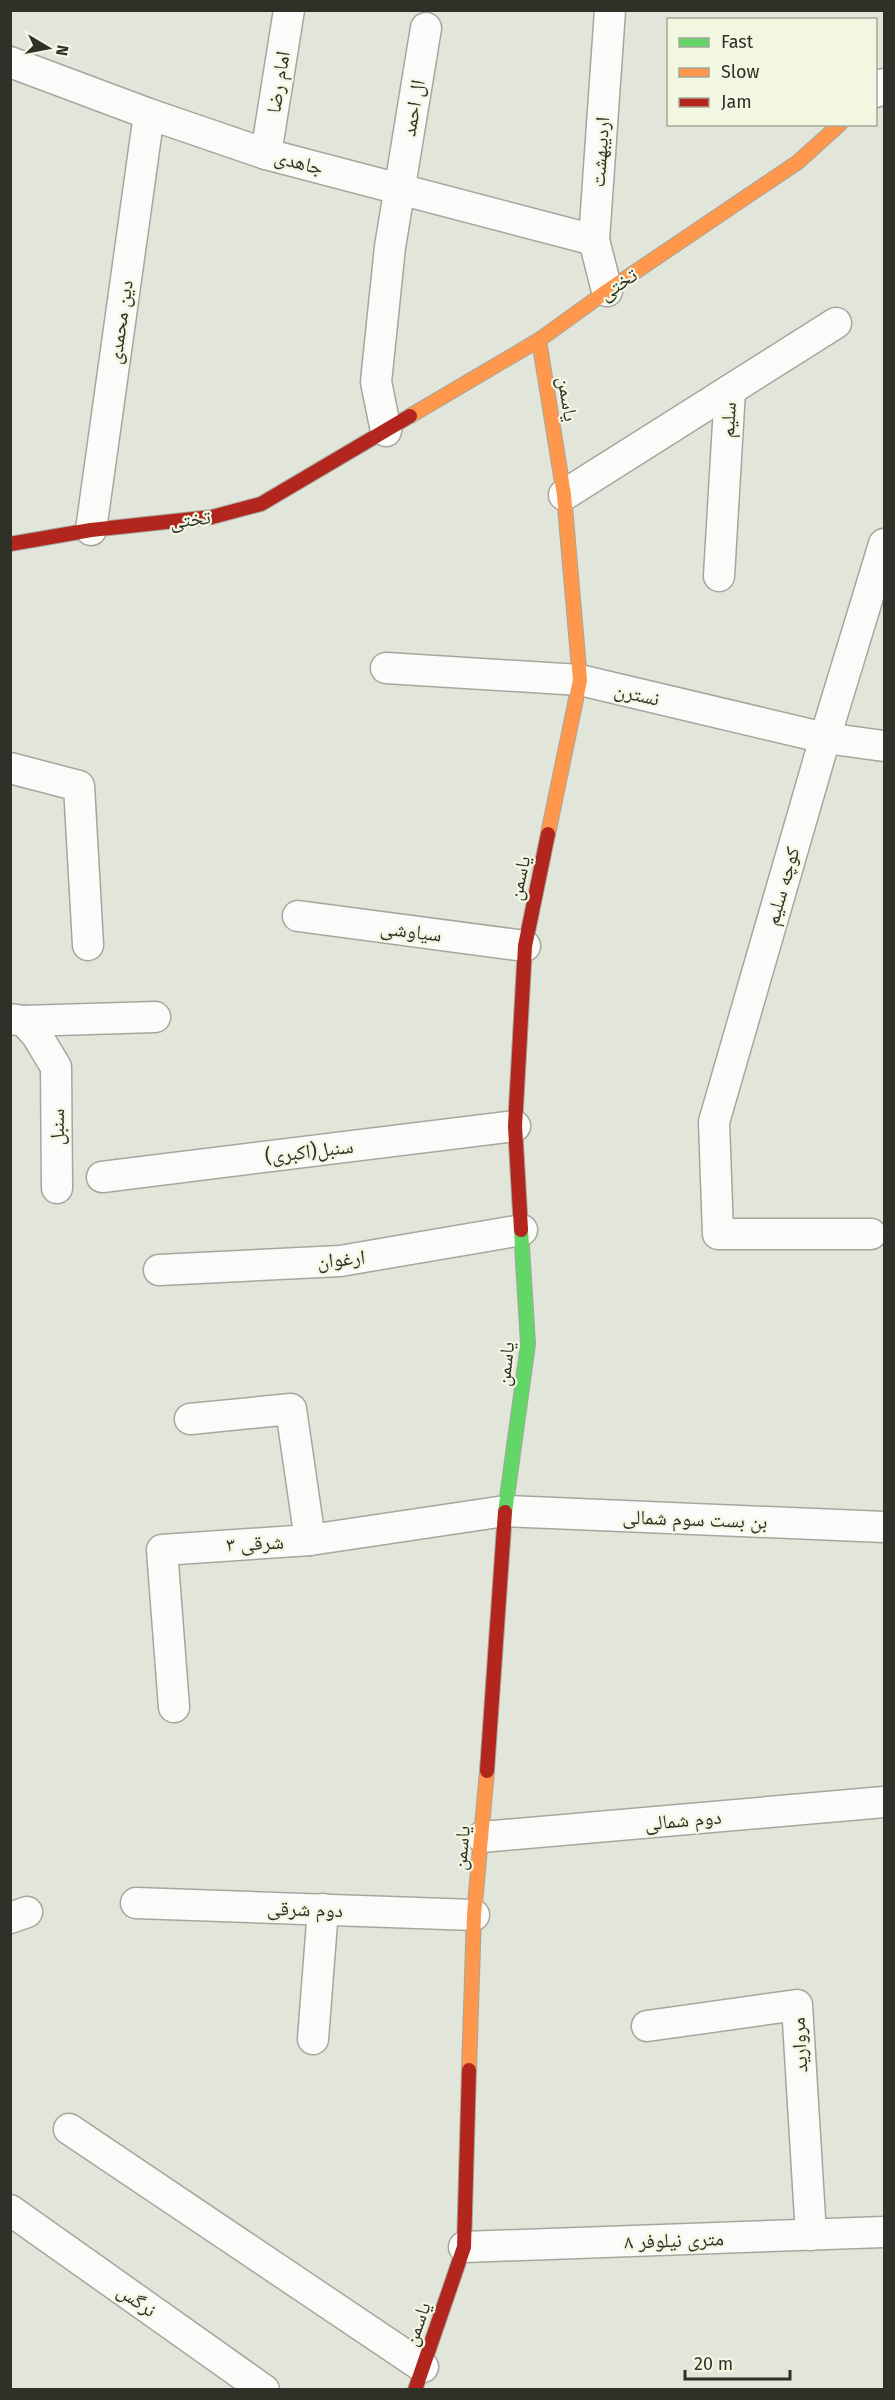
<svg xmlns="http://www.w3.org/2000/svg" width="895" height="2400" viewBox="0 0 895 2400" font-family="'Fira Sans','Noto Naskh Arabic',sans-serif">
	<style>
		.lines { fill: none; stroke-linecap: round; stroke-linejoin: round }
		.street-casing { stroke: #a5a79e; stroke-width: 33 }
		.fast-casing { stroke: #a5a79e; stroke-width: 16 }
		.slow-casing { stroke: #a5a79e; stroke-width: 16 }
		.jam-casing { stroke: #a5a79e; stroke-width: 16 }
		.street { stroke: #fbfbf9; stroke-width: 30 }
		.fast { stroke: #63d668; stroke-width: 14 }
		.slow { stroke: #ff974d; stroke-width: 14 }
		.jam { stroke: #b3261e; stroke-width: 14 }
		.labels { text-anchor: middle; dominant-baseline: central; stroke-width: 4.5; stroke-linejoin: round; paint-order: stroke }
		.street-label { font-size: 20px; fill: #2f3128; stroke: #f2f7e1 }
	</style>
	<rect width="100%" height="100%" fill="#e2e5d9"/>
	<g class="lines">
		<!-- street casing -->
		<g class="street-casing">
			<g id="street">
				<path d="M10,62L149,114L266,154L594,240"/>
				<path d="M876,92L884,84"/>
				<path d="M266,154L289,10"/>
				<path d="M607,291L594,240L610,10"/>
				<path d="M386,431L376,382L390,247L426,28"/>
				<path d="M564,495L836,323"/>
				<path d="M91,530L149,114"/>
				<path d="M719,576L730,390"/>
				<path d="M386,668L580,680L825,738L884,746"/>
				<path d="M10,768L79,786L88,945"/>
				<path d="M298,916L525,946"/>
				<path d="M10,1019L24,1021L36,1034L56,1067L57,1188"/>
				<path d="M24,1021L155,1017"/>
				<path d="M102,1177L515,1126"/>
				<path d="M871,1234H718L714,1122L825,738L884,544"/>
				<path d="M159,1270L340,1261L522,1230"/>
				<path d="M190,1419L291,1409L310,1540"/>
				<path d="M174,1707L162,1550L310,1540L505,1511L884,1527"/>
				<path d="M482,1837L884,1802"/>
				<path d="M136,1903L474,1915"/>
				<path d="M10,1918L27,1912"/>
				<path d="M647,2026L797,2005L811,2235"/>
				<path d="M313,2039L323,1909"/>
				<path d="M69,2129L423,2367"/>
				<path d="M10,2210L264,2390"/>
				<path d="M464,2247L884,2232"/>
			</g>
		</g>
		<!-- fast casing -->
		<g class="fast-casing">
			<path id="fast" d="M505,1512L528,1344L521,1230"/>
		</g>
		<!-- slow casing -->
		<g class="slow-casing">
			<g id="slow">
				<path d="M539,340L564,495L580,680L548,834"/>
				<path d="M410,416L539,340L607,291L798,162L840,124"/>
				<path d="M469,2070L474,1915L487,1771"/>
			</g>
		</g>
		<!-- jam casing -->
		<g class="jam-casing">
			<g id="jam">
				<path d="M10,544L91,530L212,517L261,504L410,416"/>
				<path d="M521,1230L515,1126L525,946L548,834"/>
				<path d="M487,1771L505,1512"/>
				<path d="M415,2390L464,2247L469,2070"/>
			</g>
		</g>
		<!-- street -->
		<use href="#street" class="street"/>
		<!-- fast -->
		<use href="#fast" class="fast"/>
		<!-- slow -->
		<use href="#slow" class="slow"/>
		<!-- jam -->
		<use href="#jam" class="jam"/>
	</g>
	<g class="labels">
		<!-- street labels -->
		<g class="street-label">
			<text transform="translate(278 82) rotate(-81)">امام رضا</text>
			<text transform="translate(413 108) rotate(-80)">ال احمد</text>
			<text transform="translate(600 152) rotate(-86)">اردیبهشت</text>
			<text transform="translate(299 162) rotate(14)">جاهدی</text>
			<text transform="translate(618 284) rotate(-34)">تختی</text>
			<text transform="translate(120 322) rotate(-82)">دین محمدی</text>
			<text transform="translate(568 399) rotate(81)">یاسمن</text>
			<text transform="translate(728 420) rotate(-87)">سلیم</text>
			<text transform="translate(190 519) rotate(-7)">تختی</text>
			<text transform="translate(637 694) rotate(13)">نسترن</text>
			<text transform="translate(519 878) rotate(-78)">یاسمن</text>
			<text transform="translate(782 886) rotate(-74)">کوچه سلیم</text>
			<text transform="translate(411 931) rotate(7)">سیاوشی</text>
			<text transform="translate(57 1127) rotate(-90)">سنبل</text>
			<text transform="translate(309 1151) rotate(-7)">سنبل(اکبری)</text>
			<text transform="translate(341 1259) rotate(-6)">ارغوان</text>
			<text transform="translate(505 1364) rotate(-84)">یاسمن</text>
			<text transform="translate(695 1519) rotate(2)">بن بست سوم شمالی</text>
			<text transform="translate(255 1543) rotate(-3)">۳ شرقی</text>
			<text transform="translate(683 1820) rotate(-5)">دوم شمالی</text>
			<text transform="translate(461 1848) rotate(-85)">یاسمن</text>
			<text transform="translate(305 1909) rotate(2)">دوم شرقی</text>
			<text transform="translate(799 2045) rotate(-93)">مروارید</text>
			<text transform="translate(674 2240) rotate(-2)">۸ متری نیلوفر</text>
			<text transform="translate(137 2300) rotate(35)">نرگس</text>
			<text transform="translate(417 2324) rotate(-71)">یاسمن</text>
		</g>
	</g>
	<!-- border -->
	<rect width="895" height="2400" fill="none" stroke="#2f3128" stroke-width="24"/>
	<!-- legend -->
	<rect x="667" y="18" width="210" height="108" fill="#f2f7e1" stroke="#a4a897" stroke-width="1.5"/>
	<rect x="679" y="38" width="30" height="9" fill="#63d668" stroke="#a4a897" stroke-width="1.5"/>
	<text x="721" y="48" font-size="18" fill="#2f3128">Fast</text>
	<rect x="679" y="68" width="30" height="9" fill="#ff974d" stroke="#a4a897" stroke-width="1.5"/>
	<text x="721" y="78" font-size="18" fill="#2f3128">Slow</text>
	<rect x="679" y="98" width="30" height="9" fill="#b3261e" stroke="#a4a897" stroke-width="1.5"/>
	<text x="721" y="108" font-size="18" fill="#2f3128">Jam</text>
	<!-- north arrow -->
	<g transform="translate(48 48) rotate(100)" stroke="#f2f7e1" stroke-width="4.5" paint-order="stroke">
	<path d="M0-4.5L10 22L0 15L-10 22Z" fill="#2f3128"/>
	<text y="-9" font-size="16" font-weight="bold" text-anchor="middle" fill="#2f3128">N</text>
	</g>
	<!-- scale -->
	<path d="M685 2370v9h105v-9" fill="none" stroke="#2f3128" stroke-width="3"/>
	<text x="694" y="2370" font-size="18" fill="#2f3128" stroke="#f2f7e1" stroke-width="4.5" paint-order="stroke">20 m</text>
</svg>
